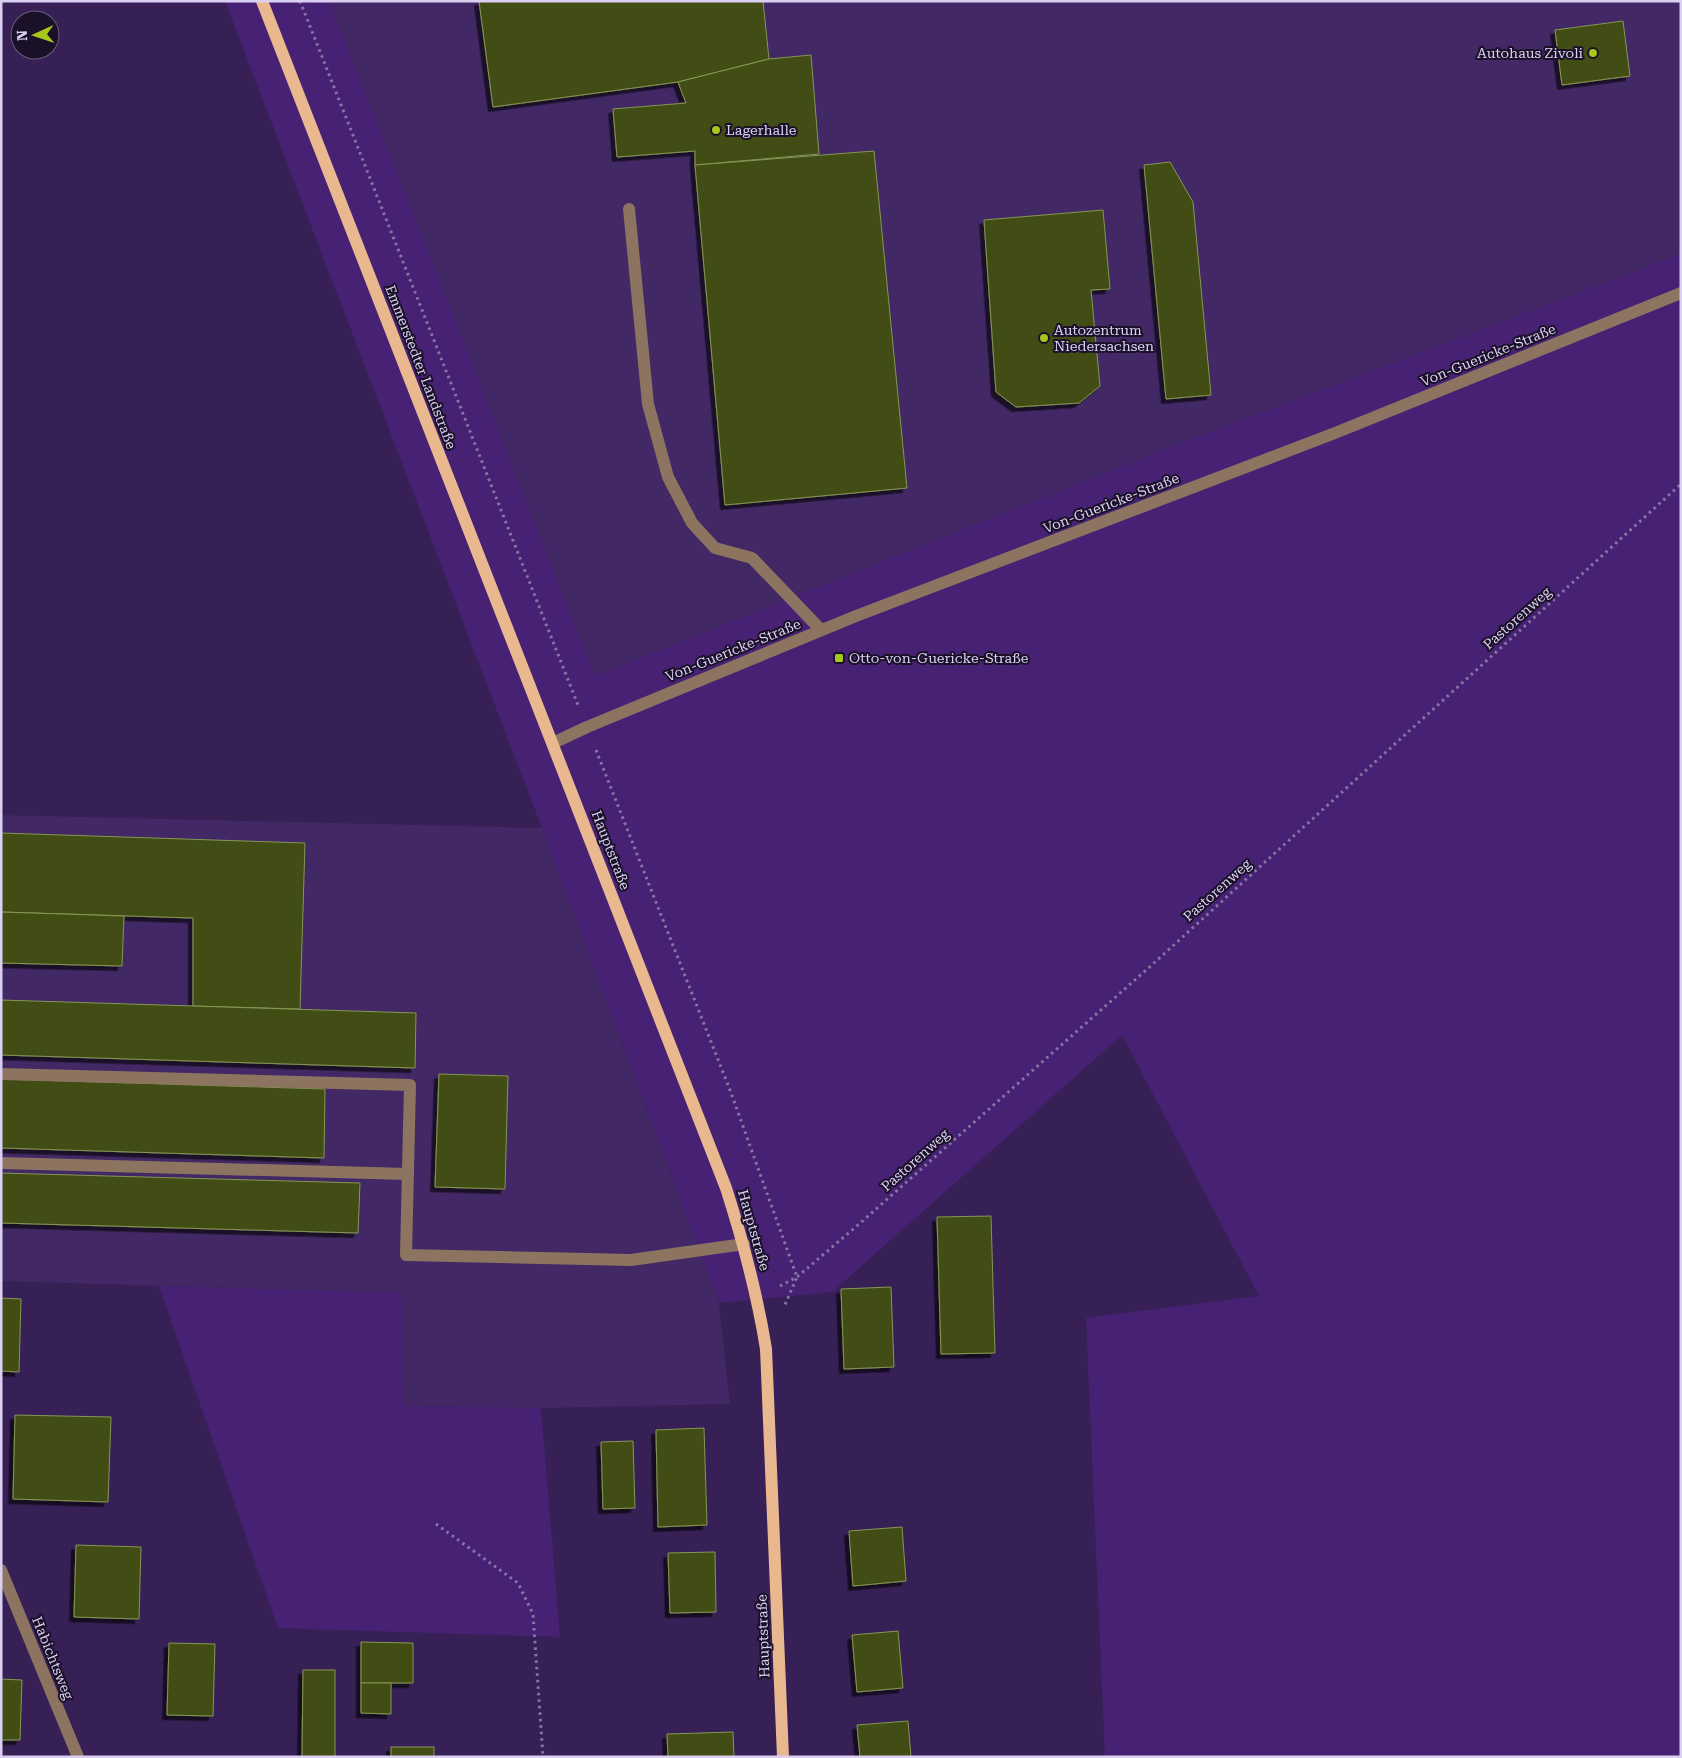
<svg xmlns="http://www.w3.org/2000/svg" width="1682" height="1758" viewBox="0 0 1682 1758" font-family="'Roboto Serif',serif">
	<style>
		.built { fill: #422864 }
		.green { fill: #472274 }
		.building { fill: #424e15; stroke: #869753; filter: url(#shadow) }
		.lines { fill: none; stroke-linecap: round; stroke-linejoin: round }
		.path { stroke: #8876a2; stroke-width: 3; stroke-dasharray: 2.5 4; stroke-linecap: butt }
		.minor { stroke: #8c7460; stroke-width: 12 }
		.major { stroke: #eab88f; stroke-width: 12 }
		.poi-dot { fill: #a8c71d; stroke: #1a1129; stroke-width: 2 }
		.labels { text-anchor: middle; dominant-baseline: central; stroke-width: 4; stroke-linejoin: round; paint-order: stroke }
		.poi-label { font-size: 14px; fill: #dcd0f2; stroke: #1a1129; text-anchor: start }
		.street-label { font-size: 14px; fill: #dcd0f2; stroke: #1a1129 }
	</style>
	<defs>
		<filter id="shadow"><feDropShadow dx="-4.5" dy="4.5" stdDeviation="0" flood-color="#0009"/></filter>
	</defs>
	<rect width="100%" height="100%" fill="#372056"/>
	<!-- built -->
	<g class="built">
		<path d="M329,1H1681V254L1173,446L595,676Z"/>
		<path d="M1,815L542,828L719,1303L730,1404L541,1408L403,1406L401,1293L1,1281Z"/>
	</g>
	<!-- green -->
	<g class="green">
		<path d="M225,1H329L595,676L1173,446L1681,254V1757H1105L1086,1318L1259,1296L1122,1035L832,1292L719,1303L542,828Z"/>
		<path d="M159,1286L402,1293L403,1406L541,1408L560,1637L278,1628Z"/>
	</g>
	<!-- building -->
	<g class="building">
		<path d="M479,1H763L769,59L678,82L493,107Z"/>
		<path d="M1623,21L1630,76L1562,85L1555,30Z"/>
		<path d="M811,55L819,154L695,165V151L617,157L613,109L686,103L678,82L769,59Z"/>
		<path d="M874,151L907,488L725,505L695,165Z"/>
		<path d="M1170,162L1193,202L1211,395L1166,399L1144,165Z"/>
		<path d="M1103,210L1110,289L1091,290L1100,386L1079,403L1016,407L996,392L984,220Z"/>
		<path d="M1,833L305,843L300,1009L193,1006V918L1,912Z"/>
		<path d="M1,912L124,916L122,966L1,963Z"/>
		<path d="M1,1000L416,1013L415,1068L1,1055Z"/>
		<path d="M439,1074L508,1076L505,1189L435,1187Z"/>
		<path d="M1,1079L325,1089L324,1158L1,1148Z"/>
		<path d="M1,1173L360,1183L358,1233L1,1223Z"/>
		<path d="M991,1216L995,1353L941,1354L937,1217Z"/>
		<path d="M891,1287L894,1367L844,1369L841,1289Z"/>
		<path d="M1,1298L21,1299L19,1372L1,1371Z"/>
		<path d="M15,1415L111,1417L108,1502L13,1499Z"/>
		<path d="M704,1428L707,1525L658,1527L656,1430Z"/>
		<path d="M633,1441L635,1508L603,1509L601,1442Z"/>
		<path d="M902,1527L906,1581L853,1586L849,1531Z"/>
		<path d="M76,1545L141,1547L139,1619L74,1617Z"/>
		<path d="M715,1552L716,1612L670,1613L668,1553Z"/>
		<path d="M898,1631L903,1688L857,1692L852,1635Z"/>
		<path d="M361,1642L413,1643V1683H361Z"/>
		<path d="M169,1643L215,1644L213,1716L167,1715Z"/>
		<path d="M303,1670H335V1757H302Z"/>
		<path d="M1,1679L22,1680L20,1740H1Z"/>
		<path d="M361,1683H391V1714L361,1713Z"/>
		<path d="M908,1721L911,1757H860L857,1725Z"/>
		<path d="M733,1732L734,1757H668L667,1734Z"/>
		<rect x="391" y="1747" width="43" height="10"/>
	</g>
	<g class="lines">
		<!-- path -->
		<g class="path">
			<path d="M300,1L578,705"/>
			<path d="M596,750L730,1090L797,1277L784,1307"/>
			<path d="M780,1286L797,1277L858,1225L1154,963L1681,484"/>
			<path d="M436,1524L518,1583L533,1614L543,1757"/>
		</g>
		<!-- minor -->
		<g class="minor">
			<path d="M629,209L648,404L668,477L692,523L715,548L752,558L821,630"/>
			<path d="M553,743L587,727L856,616L1335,433L1681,293"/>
			<path d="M1,1074L410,1085L406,1255L631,1260L744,1244"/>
			<path d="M1,1163L408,1174"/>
			<path d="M1,1570L78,1757"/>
		</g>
		<!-- major -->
		<path class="major" d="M262,1L726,1188C743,1241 757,1293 766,1349L783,1757"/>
	</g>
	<!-- markers -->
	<g class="poi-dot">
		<circle cx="1593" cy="53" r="5"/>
		<circle cx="716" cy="130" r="5"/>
		<circle cx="1044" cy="338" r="5"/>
		<rect x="834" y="653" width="10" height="10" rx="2.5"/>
	</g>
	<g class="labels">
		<!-- poi labels -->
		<g class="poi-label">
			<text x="1583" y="53" text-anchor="end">Autohaus Zivoli</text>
			<text x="726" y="130">Lagerhalle</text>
			<text x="1054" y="330">Autozentrum<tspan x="1054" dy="16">Niedersachsen</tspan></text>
			<text x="849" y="658">Otto-von-Guericke-Straße</text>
		</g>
		<!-- street labels -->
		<g class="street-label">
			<text transform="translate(1488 355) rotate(-22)">Von-Guericke-Straße</text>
			<text transform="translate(421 367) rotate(69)">Emmerstedter Landstraße</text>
			<text transform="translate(1111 503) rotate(-21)">Von-Guericke-Straße</text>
			<text transform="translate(1517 618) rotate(-42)">Pastorenweg</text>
			<text transform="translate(733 650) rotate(-22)">Von-Guericke-Straße</text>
			<text transform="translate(611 850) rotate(69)">Hauptstraße</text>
			<text transform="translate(1217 890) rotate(-42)">Pastorenweg</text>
			<text transform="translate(915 1160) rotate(-42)">Pastorenweg</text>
			<text transform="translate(754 1230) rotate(74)">Hauptstraße</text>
			<text transform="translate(763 1636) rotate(-92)">Hauptstraße</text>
			<text transform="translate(53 1658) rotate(68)">Habichtsweg</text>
		</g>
	</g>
	<!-- border -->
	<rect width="1682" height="1758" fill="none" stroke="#dcd0f2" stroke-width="5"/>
	<!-- north arrow -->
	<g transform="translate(35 35) rotate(267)"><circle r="24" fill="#1a1129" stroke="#685d79"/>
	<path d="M0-4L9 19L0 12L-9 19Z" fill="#a8c71d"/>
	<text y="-8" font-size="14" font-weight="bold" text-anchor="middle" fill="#dcd0f2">N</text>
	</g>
</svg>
